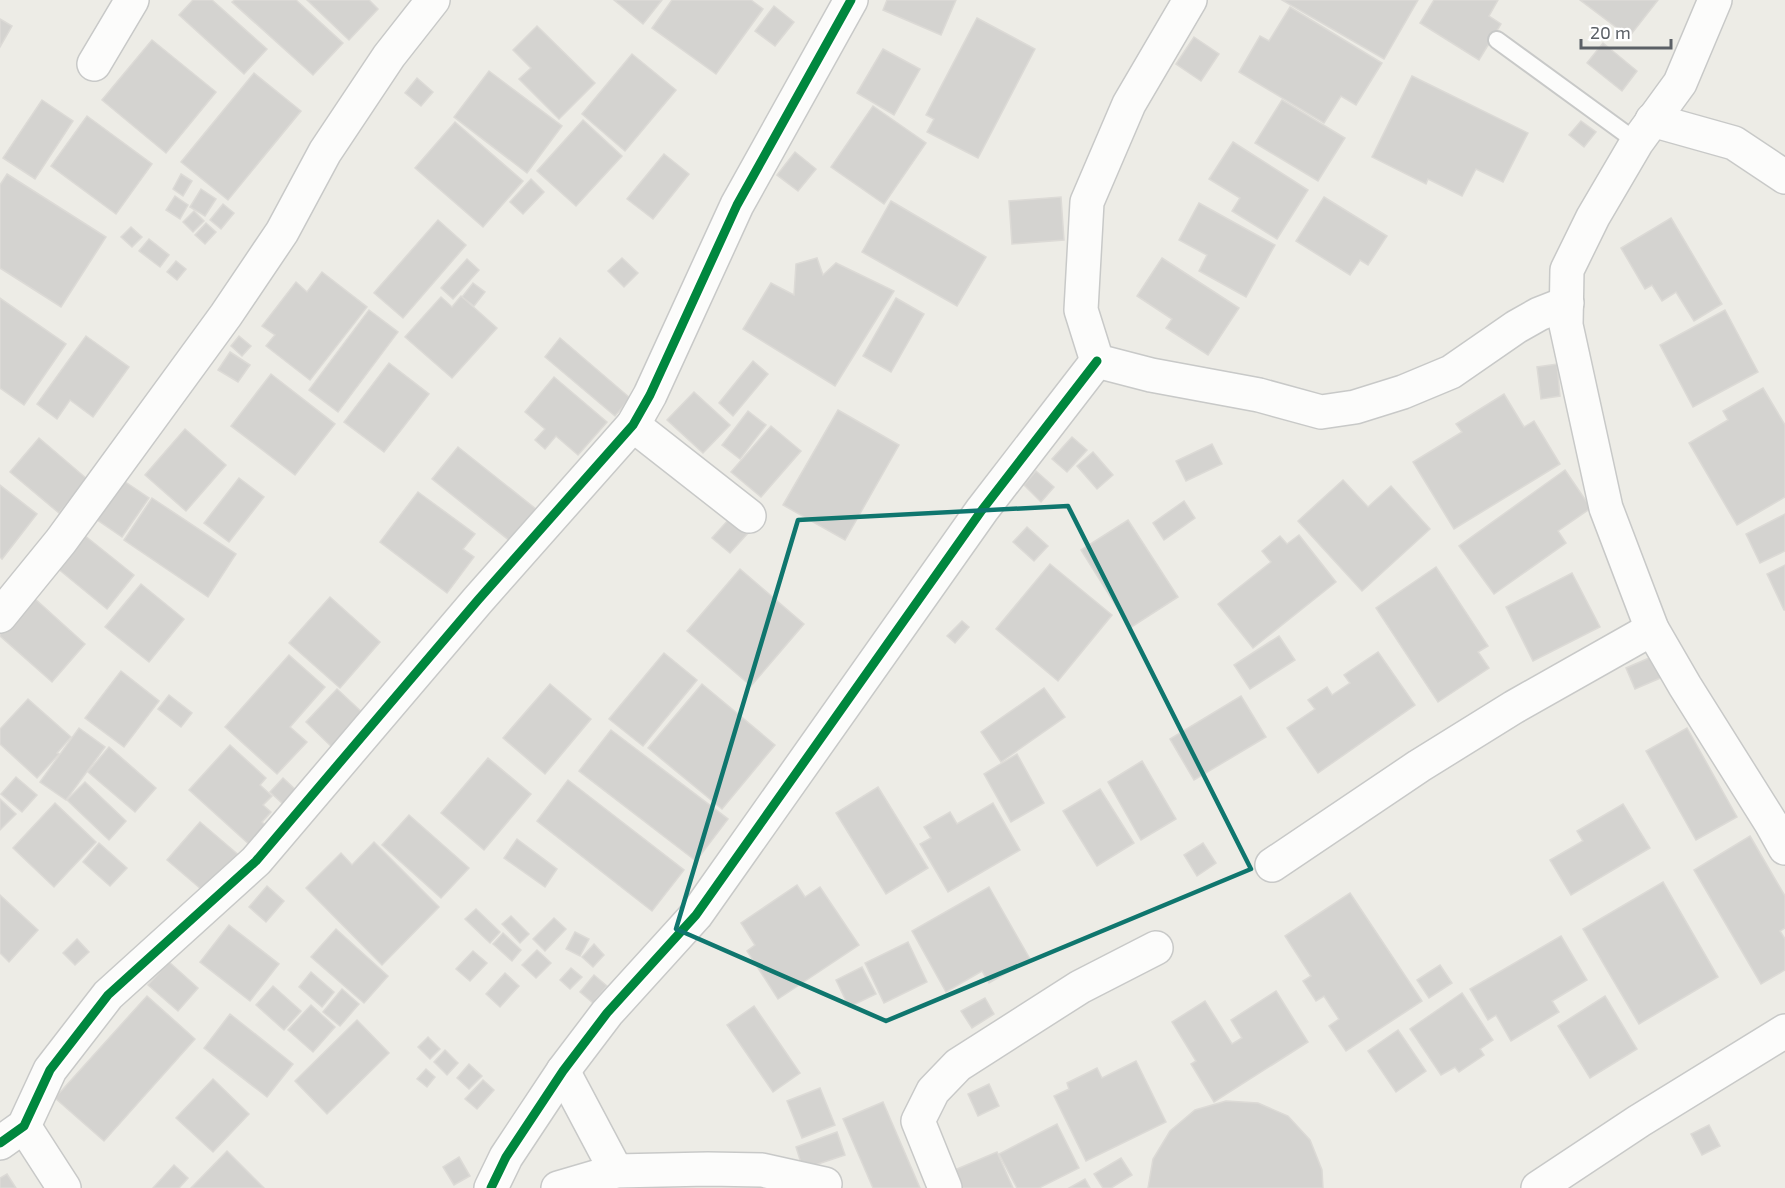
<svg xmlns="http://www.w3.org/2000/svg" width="1785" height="1188" viewBox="0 0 1785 1188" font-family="'Exo 2',sans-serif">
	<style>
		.building { fill: #d4d3d0; stroke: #dcdad6; stroke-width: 1.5 }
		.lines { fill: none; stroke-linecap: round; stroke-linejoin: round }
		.lane-casing { stroke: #c8c9c8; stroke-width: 20 }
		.street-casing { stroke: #c8c9c8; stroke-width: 36 }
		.lane { stroke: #fcfcfb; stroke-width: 16 }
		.street { stroke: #fcfcfb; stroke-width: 33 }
		.cycleway-casing { stroke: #fff; stroke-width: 13 }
		.cycleway { stroke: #00873e; stroke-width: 9 }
		.marked { fill: none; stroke: #0f766e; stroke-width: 4.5; stroke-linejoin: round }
	</style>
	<rect width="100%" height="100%" fill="#edece6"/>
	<!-- building -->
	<g class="building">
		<path d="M193,0H212L267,49L244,74L179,15Z"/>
		<path d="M235,0H296L343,43L313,75L232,2Z"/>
		<path d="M307,0H369L378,9L349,40Z"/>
		<path d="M614,0H662L643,24Z"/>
		<path d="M672,0H751L763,9L716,74L652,28Z"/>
		<path d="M887,0H956L941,35L883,10Z"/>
		<path d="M1282,0H1418L1384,59Z"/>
		<path d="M1434,0H1498L1489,16L1501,24L1479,60L1420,23Z"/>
		<path d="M1580,0H1658L1629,37Z"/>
		<path d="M774,6L794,22L775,46L755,31Z"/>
		<path d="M1290,7L1382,63L1356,105L1341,96L1324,123L1239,72L1260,36L1269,41Z"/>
		<path d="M977,18L1035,49L978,158L927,132L934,119L926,115Z"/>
		<path d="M0,19L12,26L0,47Z"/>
		<path d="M537,26L595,83L559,119L519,79L531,68L513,50Z"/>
		<path d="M1194,37L1219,54L1201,81L1176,64Z"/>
		<path d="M152,40L216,92L166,153L102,100Z"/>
		<path d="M1603,43L1637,71L1622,91L1587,63Z"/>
		<path d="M883,49L920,69L894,115L857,93Z"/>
		<path d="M632,54L676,90L625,151L582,114Z"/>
		<path d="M489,71L562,126L527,173L454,117Z"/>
		<path d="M254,73L301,111L228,200L181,162Z"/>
		<path d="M1412,76L1528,133L1503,182L1476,169L1462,196L1428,179L1426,184L1372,157Z"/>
		<path d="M417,78L433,92L421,106L405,93Z"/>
		<path d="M42,100L73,121L35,179L3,158Z"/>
		<path d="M1282,100L1345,138L1318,181L1255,143Z"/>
		<path d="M873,106L926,143L884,204L831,167Z"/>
		<path d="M87,116L152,164L116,214L51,166Z"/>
		<path d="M583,120L622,156L576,206L537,171Z"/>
		<path d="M1581,121L1596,132L1584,147L1569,135Z"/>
		<path d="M455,122L523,181L483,227L415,168Z"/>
		<path d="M1233,142L1308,190L1277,239L1232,211L1240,198L1209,179Z"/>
		<path d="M795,152L816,169L798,191L777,175Z"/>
		<path d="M664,154L689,174L653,219L627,199Z"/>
		<path d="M7,174L106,237L61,307L0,268V185Z"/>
		<path d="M181,174L192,181L183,196L173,189Z"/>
		<path d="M531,179L544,192L523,214L510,202Z"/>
		<path d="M201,189L216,199L205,216L190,207Z"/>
		<path d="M175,196L188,205L180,219L166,210Z"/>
		<path d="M1061,197L1064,240L1012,244L1009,201Z"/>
		<path d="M1324,197L1387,236L1368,265L1360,260L1350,275L1296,241Z"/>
		<path d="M891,201L986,257L957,306L862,252Z"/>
		<path d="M1199,203L1275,245L1246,297L1199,271L1207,255L1179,240Z"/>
		<path d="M223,204L234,213L221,229L210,220Z"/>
		<path d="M194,211L204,221L193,232L183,222Z"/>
		<path d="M1671,218L1722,304L1694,321L1676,292L1662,301L1652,285L1645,289L1621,248Z"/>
		<path d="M438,220L466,245L403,318L374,293Z"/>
		<path d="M206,223L216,232L205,244L195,235Z"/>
		<path d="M131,227L142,237L132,247L121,237Z"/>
		<path d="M149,239L169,255L160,267L139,251Z"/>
		<path d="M622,258L638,273L624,287L608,271Z"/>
		<path d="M817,258L823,275L836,263L894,291L835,386L743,329L771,283L794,295L796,264Z"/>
		<path d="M1162,258L1239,308L1208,355L1166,328L1172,319L1137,296Z"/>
		<path d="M467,259L479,270L453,299L441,288Z"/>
		<path d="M176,261L186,269L177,280L167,272Z"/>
		<path d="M322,272L367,307L310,380L266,346L275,335L262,326L296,282L307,292Z"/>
		<path d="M473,283L485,292L474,306L462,297Z"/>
		<path d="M461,296L497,328L452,378L405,337L441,297L452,307Z"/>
		<path d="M0,298L66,344L24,405L0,388Z"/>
		<path d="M896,298L924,314L891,372L863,356Z"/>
		<path d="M369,310L398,332L338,412L309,390Z"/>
		<path d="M1725,310L1758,372L1693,407L1660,345Z"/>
		<path d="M86,336L129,367L93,417L70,400L57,419L37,404Z"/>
		<path d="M239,336L251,346L242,356L231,346Z"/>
		<path d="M560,338L630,398L615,416L545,357Z"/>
		<path d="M230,352L250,365L238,382L218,370Z"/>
		<path d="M753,361L768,374L733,416L719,403Z"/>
		<path d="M389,363L429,394L384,452L344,422Z"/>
		<path d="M1557,364L1560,396L1541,399L1537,367Z"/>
		<path d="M271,374L335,424L295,475L231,426Z"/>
		<path d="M554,377L607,422L578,455L556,436L545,449L535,440L545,429L525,412Z"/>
		<path d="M1763,388L1785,425V497L1737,525L1689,443L1728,420L1723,411Z"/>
		<path d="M694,392L730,425L703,453L667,420Z"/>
		<path d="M1504,394L1524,427L1534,421L1560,464L1454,529L1413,462L1462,432L1456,424Z"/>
		<path d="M838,410L899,445L845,540L783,505Z"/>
		<path d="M748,411L766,425L740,459L722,445Z"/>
		<path d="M771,426L801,451L761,497L731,472Z"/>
		<path d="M185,429L226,465L186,511L145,475Z"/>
		<path d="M1072,437L1087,450L1067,472L1052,459Z"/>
		<path d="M39,438L87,479L59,513L10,472Z"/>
		<path d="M1212,444L1222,464L1186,481L1176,461Z"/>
		<path d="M458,447L536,509L510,541L432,479Z"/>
		<path d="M1093,452L1113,475L1097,489L1077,466Z"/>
		<path d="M1565,470L1591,508L1558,531L1566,543L1494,594L1459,546Z"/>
		<path d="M1036,471L1054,487L1041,502L1024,485Z"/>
		<path d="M239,478L264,497L229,542L204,523Z"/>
		<path d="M121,479L149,498L122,537L93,517Z"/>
		<path d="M1343,480L1368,507L1391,486L1430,529L1362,591L1298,521Z"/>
		<path d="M0,485L37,514L2,559L0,557Z"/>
		<path d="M418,492L475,534L463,549L474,557L447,593L380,542Z"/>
		<path d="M152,498L236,554L208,597L124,540Z"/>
		<path d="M1184,501L1195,518L1164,540L1153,523Z"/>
		<path d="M1785,514V551L1760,563L1746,534Z"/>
		<path d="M731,517L748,533L730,553L712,538Z"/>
		<path d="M1128,520L1178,597L1130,628L1081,550Z"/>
		<path d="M1027,527L1048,546L1034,561L1013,542Z"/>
		<path d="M84,535L134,575L107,609L57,568Z"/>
		<path d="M1299,535L1336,582L1253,648L1218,604L1271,562L1262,551L1280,536L1287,544Z"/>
		<path d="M1050,564L1112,615L1058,681L996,629Z"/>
		<path d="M1785,565V610H1784L1767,574Z"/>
		<path d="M1436,567L1488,646L1478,652L1489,668L1438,702L1376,608Z"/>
		<path d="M740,569L804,624L751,686L687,631Z"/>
		<path d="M1572,573L1600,627L1533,661L1506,607Z"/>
		<path d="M141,584L184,619L149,662L105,627Z"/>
		<path d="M33,597L85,644L52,682L0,636V634Z"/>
		<path d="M330,597L380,642L340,688L289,643Z"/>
		<path d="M962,621L969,627L955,643L947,636Z"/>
		<path d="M1279,636L1295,660L1250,689L1234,665Z"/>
		<path d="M1378,652L1415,705L1318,773L1287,728L1315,709L1308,700L1327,687L1332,695L1350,683L1344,675Z"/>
		<path d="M664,653L697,680L643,746L609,719Z"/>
		<path d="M289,655L325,687L290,727L307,742L277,774L225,727Z"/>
		<path d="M1656,655L1665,676L1635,689L1626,668Z"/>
		<path d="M121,671L159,701L124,747L85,718Z"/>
		<path d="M550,684L591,719L545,774L503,738Z"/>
		<path d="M702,684L775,745L722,809L648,748Z"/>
		<path d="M1044,688L1065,717L1001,762L981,732Z"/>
		<path d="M337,689L366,716L335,750L306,722Z"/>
		<path d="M169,695L192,713L181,727L158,709Z"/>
		<path d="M1241,696L1266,737L1194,780L1170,739Z"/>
		<path d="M28,699L71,737L57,753L59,754L37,778L0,744V729Z"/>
		<path d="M79,728L105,747L66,800L40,782Z"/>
		<path d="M1687,728L1737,817L1696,840L1646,751Z"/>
		<path d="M611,730L728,819L696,861L579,771Z"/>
		<path d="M230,745L266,778L260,785L272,796L263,805L271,812L262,822L268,828L251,846L189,790Z"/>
		<path d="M109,747L156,788L135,812L88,772Z"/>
		<path d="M1017,754L1044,803L1011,822L984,774Z"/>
		<path d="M488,758L531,794L484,850L441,813Z"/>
		<path d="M1142,761L1176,819L1141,840L1108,782Z"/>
		<path d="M16,777L37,795L22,812L1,794Z"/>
		<path d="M283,778L297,791L284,805L270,792Z"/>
		<path d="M568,780L684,870L652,911L537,821Z"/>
		<path d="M85,782L126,821L109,840L67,800Z"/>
		<path d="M878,787L928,868L886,894L836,813Z"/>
		<path d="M1100,789L1134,843L1097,866L1063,811Z"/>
		<path d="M0,799L16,814L0,830Z"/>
		<path d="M55,803L96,842L54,887L13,848Z"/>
		<path d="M993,803L1020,850L948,892L920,844L931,838L924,827L950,812L957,824Z"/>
		<path d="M1623,804L1650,848L1571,895L1550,860L1583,841L1577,831Z"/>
		<path d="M409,815L469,868L441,898L382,845Z"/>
		<path d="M200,822L241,857L208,895L167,860Z"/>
		<path d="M1750,836L1785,896V928L1780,931L1785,939V970L1761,984L1694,870Z"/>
		<path d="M517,839L557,869L545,887L504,858Z"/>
		<path d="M374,842L439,907L382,965L306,888L341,853L352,865Z"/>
		<path d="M99,843L127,868L110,886L83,862Z"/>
		<path d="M1203,843L1216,863L1197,876L1184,855Z"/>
		<path d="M1663,882L1718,977L1639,1024L1583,929Z"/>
		<path d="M797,885L805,897L820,887L859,945L778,999L747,951L755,945L741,923Z"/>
		<path d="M267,886L284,901L266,922L249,907Z"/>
		<path d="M989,887L1030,959L989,983L982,971L946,992L912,931Z"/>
		<path d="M1350,893L1422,1001L1346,1051L1329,1026L1339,1019L1324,996L1316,1001L1303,981L1311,976L1285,936Z"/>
		<path d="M0,895L38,930L9,962L0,953Z"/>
		<path d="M476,909L500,932L490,943L465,919Z"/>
		<path d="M511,916L529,934L520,943L502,924Z"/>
		<path d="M554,918L566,929L545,951L533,939Z"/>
		<path d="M229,925L279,964L250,1001L200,962Z"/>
		<path d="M336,929L388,976L364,1003L311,957Z"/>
		<path d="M575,932L589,939L580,956L566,949Z"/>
		<path d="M503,933L521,950L512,961L493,944Z"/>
		<path d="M1561,936L1587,980L1552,1001L1559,1012L1511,1041L1496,1015L1488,1020L1470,989Z"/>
		<path d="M77,939L89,952L75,965L63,953Z"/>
		<path d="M908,942L927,982L884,1003L865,963Z"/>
		<path d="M594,944L604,955L593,967L582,957Z"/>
		<path d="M537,950L551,963L536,978L522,965Z"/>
		<path d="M473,951L487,963L470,981L456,969Z"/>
		<path d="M169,962L198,988L178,1011L148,985Z"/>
		<path d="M1440,965L1452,983L1429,998L1417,980Z"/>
		<path d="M862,967L876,994L849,1007L836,980Z"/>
		<path d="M571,968L582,977L570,989L560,980Z"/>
		<path d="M311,972L334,992L322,1007L299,987Z"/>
		<path d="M505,973L519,986L500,1007L486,994Z"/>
		<path d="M594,975L607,986L593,1003L580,992Z"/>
		<path d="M273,986L301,1011L284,1030L256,1005Z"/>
		<path d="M342,989L359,1004L340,1026L323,1012Z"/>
		<path d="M1276,991L1308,1042L1214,1102L1191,1064L1196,1061L1172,1022L1205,1001L1232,1044L1242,1038L1231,1020Z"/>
		<path d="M1462,993L1493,1040L1480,1049L1484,1055L1459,1072L1455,1067L1441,1075L1410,1029Z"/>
		<path d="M147,996L195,1039L104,1141L55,1098Z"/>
		<path d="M1605,996L1637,1049L1590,1078L1558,1026Z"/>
		<path d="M985,998L994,1014L972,1028L961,1011Z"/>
		<path d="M311,1005L335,1027L313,1052L288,1030Z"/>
		<path d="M754,1006L800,1073L773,1092L727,1025Z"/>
		<path d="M230,1014L293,1064L267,1097L204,1048Z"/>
		<path d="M357,1020L389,1053L327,1114L295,1081Z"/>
		<path d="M1398,1030L1426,1071L1396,1092L1368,1051Z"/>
		<path d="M428,1037L440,1049L430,1059L418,1047Z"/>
		<path d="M445,1050L458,1063L447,1075L434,1062Z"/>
		<path d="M1136,1061L1166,1122L1086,1161L1054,1096L1069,1089L1067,1083L1097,1068L1102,1078Z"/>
		<path d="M469,1064L482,1076L469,1089L457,1078Z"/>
		<path d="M426,1069L435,1077L427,1087L417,1079Z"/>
		<path d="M213,1079L249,1114L213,1152L176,1118Z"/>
		<path d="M483,1080L494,1090L477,1109L465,1099Z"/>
		<path d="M989,1084L999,1106L978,1116L968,1094Z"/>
		<path d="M820,1088L835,1125L802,1138L787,1101Z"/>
		<path d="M1226,1101L1258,1103L1288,1116L1310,1140L1322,1170L1323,1188H1148L1153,1159L1170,1131L1195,1110Z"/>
		<path d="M883,1102L920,1188H873L843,1119Z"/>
		<path d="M1057,1124L1079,1168L1039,1188H1017L999,1154Z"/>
		<path d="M1709,1125L1720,1146L1702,1155L1691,1134Z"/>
		<path d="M837,1132L845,1155L803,1169L796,1147Z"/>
		<path d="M227,1151L264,1188H191Z"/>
		<path d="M997,1152L1013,1188H948L943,1175Z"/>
		<path d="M459,1157L470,1176L454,1185L443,1167Z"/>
		<path d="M1121,1158L1132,1175L1111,1188H1103L1094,1174Z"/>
		<path d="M174,1165L188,1178L179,1188H153Z"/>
		<path d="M7,1174L16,1188H0V1178Z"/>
		<path d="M1085,1179L1090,1188H1069Z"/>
	</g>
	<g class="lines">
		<!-- lane casing -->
		<g class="lane-casing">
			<path id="lane" d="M1497,40L1637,142"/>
		</g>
		<!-- street casing -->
		<g class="street-casing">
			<g id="street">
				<path d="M1715,0L1680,83L1637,142L1593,217L1567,270L1566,325L1606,508L1652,629L1685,686L1771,823L1785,848"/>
				<path d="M94,64L132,0"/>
				<path d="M1652,120L1734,143L1785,177"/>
				<path d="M1097,361L1151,375L1259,395L1321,412L1355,407L1403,392L1451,372L1516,327L1539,314L1567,303"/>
				<path d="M1097,361L1081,310L1087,202L1129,104L1190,0"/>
				<path d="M633,425L749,516"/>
				<path d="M0,616L61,541L226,315L282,232L325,152L389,56L433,0"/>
				<path d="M1272,865L1419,766L1514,707L1652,629"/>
				<path d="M563,1071L616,1171"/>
				<path d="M24,1126L64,1188"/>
				<path d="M0,1143L24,1126L50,1070L108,995L256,861L478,600L633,425L650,395L737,205L851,0"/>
				<path d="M491,1188L506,1157L563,1071L607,1013L696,915L982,510L1097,361"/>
				<path d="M558,1188L616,1171L708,1169L762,1170L825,1184"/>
				<path d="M945,1188L918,1121L933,1091L958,1065L1080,987L1156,948"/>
				<path d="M1538,1188L1639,1121L1785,1031"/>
			</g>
		</g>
		<!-- lane -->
		<use href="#lane" class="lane"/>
		<!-- street -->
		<use href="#street" class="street"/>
		<!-- cycleway casing -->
		<g class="cycleway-casing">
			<g id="cycleway">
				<path d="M0,1143L24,1126L50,1070L108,995L256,861L478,600L633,425L650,395L737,205L851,0"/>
				<path d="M491,1188L506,1157L563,1071L607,1013L696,915L982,510L1097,361"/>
			</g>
		</g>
		<!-- cycleway -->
		<use href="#cycleway" class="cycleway"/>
	</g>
	<!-- marked area -->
	<path class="marked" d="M1068,506L1251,869L886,1021L676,929L798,520Z"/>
	<!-- scale -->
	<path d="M1581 39v9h90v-9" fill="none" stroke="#5b6066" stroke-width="3"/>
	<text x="1590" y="39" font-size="18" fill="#5b6066" stroke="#ffffff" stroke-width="4.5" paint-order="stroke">20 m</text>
</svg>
